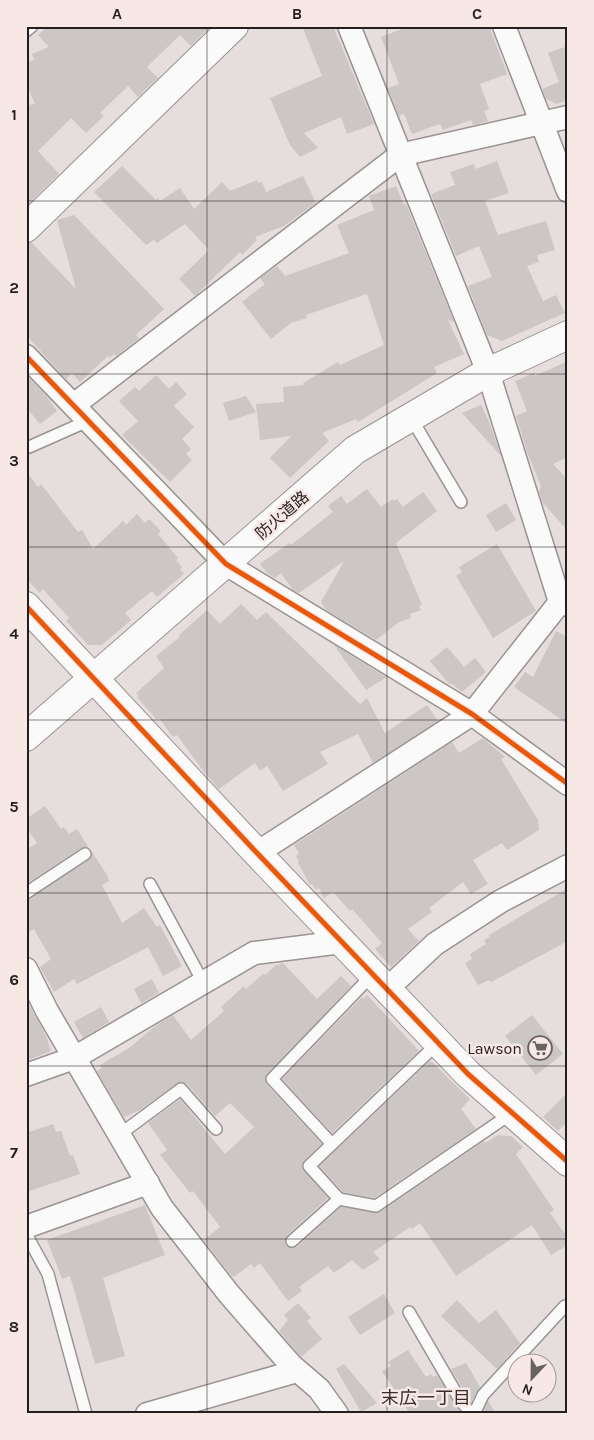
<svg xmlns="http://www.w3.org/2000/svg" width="594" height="1440" viewBox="0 0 594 1440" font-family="Karla,'Noto Sans JP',sans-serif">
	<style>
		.building { fill: #ccc6c5 }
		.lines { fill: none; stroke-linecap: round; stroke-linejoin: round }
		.service-casing { stroke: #999392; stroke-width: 14 }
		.minor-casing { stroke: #999392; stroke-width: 25 }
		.tertiary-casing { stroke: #999392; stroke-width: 30 }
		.service { stroke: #fbfafa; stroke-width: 11 }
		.minor { stroke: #fbfafa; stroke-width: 22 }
		.tertiary { stroke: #fbfafa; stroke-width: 28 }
		.cycleway-casing { stroke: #f7e8e6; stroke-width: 8 }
		.cycleway { stroke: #e8590c; stroke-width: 5 }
		.grid { fill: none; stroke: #241f1e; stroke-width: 1; stroke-opacity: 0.55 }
		.labels { text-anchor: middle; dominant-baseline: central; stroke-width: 5; stroke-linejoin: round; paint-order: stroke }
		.street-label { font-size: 16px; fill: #241f1e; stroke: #f7e8e6 }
		.poi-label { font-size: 16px; fill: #241f1e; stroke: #f7e8e6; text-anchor: end }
		.neighbourhood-label { font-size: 18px; fill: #382d2b; stroke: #f7e8e6 }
		.neatline { fill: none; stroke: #241f1e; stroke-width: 2 }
		.grid-label { font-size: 16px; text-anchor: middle; font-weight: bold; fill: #241f1e }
	</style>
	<rect width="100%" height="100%" fill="#e6dedc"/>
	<!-- building -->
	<g class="building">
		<path d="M48,26H211L191,46L180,35L147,67L158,78L138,97L128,86L100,113L104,116L86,133L71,118L38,151L59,174L26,206V105L35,104L26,83V63L34,60L32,54L49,47L38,35Z"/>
		<path d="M302,26H333L374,124L347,134L341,117L304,133L318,148L300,157L290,145L270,98L322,76Z"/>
		<path d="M410,26H489L507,74L480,84L489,109L484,111L488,121L473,125L471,120L443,130L440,124L412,134L404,114L399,116L388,88L399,84L381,37Z"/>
		<path d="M568,46V102L565,101L556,104L546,99L542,89L559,82L548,53Z"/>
		<path d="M497,161L509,193L485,201L498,235L546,221L555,250L537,255L539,262L527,266L543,301L556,295L565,313L502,341L487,335L468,286L492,277L479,246L456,256L431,194L455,185L450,172L474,164L476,169Z"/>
		<path d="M122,166L156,200L158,198L160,201L180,188L194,209L222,182L230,191L257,180L258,183L262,182L266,192L303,176L316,203L284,226L255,237L257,240L242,255L240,252L195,296L179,279L209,250L185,224L157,243L154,240L146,245L94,192Z"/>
		<path d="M396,186L404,205L406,204L454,322L448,320L464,354L434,367L437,373L358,422L356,419L322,433L329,441L290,478L270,458L291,436L260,440L256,404L284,402L283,387L304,385L303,383L338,362L340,365L384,345L367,294L306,315L307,318L291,323L271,339L242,302L265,284L260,278L277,266L285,276L349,253L337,225L374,210L369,196Z"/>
		<path d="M74,215L164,309L136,335L139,338L116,356L114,354L110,358L108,356L80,382L72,373L66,379L26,335V243L31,242L76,289L57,220Z"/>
		<path d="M568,361V457L553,464L568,480V531L543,503L539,492L541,486L527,452L516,416L527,411L515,381L534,373L535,376Z"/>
		<path d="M156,375L169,389L176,382L187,394L174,406L194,427L182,439L191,449L186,454L192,460L170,482L122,435L138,421L119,401L135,387L139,391Z"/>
		<path d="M30,379L47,397L57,411L40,424L26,407V382Z"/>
		<path d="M246,396L256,412L229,421L223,403Z"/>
		<path d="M481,405L490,424L501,456L462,413Z"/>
		<path d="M26,471L38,487L41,484L78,532L82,530L93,549L123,521L126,525L137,514L145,523L149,519L161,531L158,534L178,558L176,560L182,567L180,569L184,574L157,597L152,591L125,613L131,620L102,645H88L66,621L69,618L43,589L40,593L26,579Z"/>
		<path d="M367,489L381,507L393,499L394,501L397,499L403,507L423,492L437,511L396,543L422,605L419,606L421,610L410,614L411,618L399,622L376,640L326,610L321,602L344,561L299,593L293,590L281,573L275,578L267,573L260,564L289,543L291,545L333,512L328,506L341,496L347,504Z"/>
		<path d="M506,503L516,520L496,532L486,515Z"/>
		<path d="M497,544L536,611L493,638L456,576L462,572L459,567Z"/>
		<path d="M241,604L257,620L266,612L360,704L367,698L385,733L427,705L438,721L373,763L358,734L320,752L328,764L283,791L267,766L260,771L255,763L219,789L204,772L177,735L173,737L159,718L157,720L137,697L139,696L136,693L164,668L156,656L180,637L179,635L207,610L220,624Z"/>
		<path d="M556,631L568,637V724L514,687L525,672L533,677Z"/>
		<path d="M334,645L386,677H387L366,690Z"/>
		<path d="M447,647L464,667L475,658L486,672L462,692L452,684H449L430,661Z"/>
		<path d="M483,738L505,757L501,759L538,820L539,830L507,850L502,843L473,860L488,884L471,894L463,882L429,908L432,912L408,929L419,941L391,967L375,949L382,943L352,909L350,911L333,892L324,898L319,888L316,890L312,884L310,885L298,863L299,862L296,856L299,853L294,845L452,742L459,753Z"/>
		<path d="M45,806L61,829L64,827L69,834L77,829L89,848H81L26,884V850L37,843L26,827V819Z"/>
		<path d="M92,852L107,875L109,881L102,885L122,923L144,908L157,927L160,925L182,966L163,976L148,947L77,984L74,979L54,992L40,967L51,959L34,929L26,934V900L89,860Z"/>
		<path d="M568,888V941L491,982L489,980L478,985L465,963L472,959L470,954L486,944L484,940L490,937L489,935Z"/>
		<path d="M283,963L317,999L341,976L351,986L265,1078L266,1084L322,1144L304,1161L302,1167L328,1198L287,1235L285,1242L287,1246L293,1248L297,1247L341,1207L380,1212L484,1141L485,1143L498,1135L511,1136L523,1147L516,1154L554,1210L550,1213L568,1238V1245L551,1255L532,1225L456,1276L420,1223L412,1229L410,1227L373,1252L380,1259L363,1270L352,1260L334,1273L328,1266L299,1287L302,1291L288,1301L260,1263L254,1268L251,1264L234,1277L229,1273L204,1240L220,1227L193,1191L190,1193L160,1155L167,1150L148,1123L180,1099L225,1154L254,1127L230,1103L215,1116L187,1084L180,1082L140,1110L124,1117L97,1071L102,1068L100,1065L129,1048L154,1027L173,1015L191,1040L224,1011L221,1007L244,986L246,989L264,973L265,975L276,965Z"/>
		<path d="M152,979L159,993L141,1003L134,989Z"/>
		<path d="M367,995L419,1051L332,1133L282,1079L362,997L364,999Z"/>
		<path d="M26,999L46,1036L51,1051L26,1061Z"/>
		<path d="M101,1007L109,1022L83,1038L74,1022Z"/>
		<path d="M532,1015L563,1054L536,1075L505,1036Z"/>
		<path d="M429,1062H432L470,1099L461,1109L476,1129L374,1198L343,1192L319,1166Z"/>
		<path d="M568,1092V1121L558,1131L543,1117Z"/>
		<path d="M53,1124L56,1132L61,1131L70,1156L73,1155L80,1174L26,1192V1133Z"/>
		<path d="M145,1205L165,1255L103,1278L125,1356L95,1364L70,1276L62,1279L47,1240Z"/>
		<path d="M384,1294L395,1313L360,1335L348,1317Z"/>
		<path d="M457,1300L479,1323L496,1310L520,1343L497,1369L441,1316Z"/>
		<path d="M298,1303L311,1318L307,1321L322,1339L301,1357L279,1331L288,1320L284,1315Z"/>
		<path d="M408,1350L426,1377L431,1374L433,1377L437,1375L461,1414H410L382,1371L391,1366L388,1362Z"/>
		<path d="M466,1363L480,1387L471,1402L451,1369Z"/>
		<path d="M344,1364L377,1403L361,1412L336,1369Z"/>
		<path d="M516,1370V1388L508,1379Z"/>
		<path d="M488,1401L496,1414H482Z"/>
	</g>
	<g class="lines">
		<!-- service casing -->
		<g class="service-casing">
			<g id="service">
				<path d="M26,31L32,26"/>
				<path d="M410,416L461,502"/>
				<path d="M29,447L90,420"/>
				<path d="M150,884L203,982"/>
				<path d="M26,893L85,854"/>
				<path d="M119,1135L181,1089L216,1129"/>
				<path d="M332,1144L272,1079L373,974"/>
				<path d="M339,1199L309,1166L438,1043"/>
				<path d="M26,1234L48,1274L86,1414"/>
				<path d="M292,1241L339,1199L376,1206L512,1113"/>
				<path d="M409,1312L459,1398L471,1414"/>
				<path d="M474,1414L483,1395L565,1306"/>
			</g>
		</g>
		<!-- minor casing -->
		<g class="minor-casing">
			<g id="minor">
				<path d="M349,26L488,372L560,602L568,605"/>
				<path d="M504,26L568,191"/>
				<path d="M26,356L226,564L472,714L568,784"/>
				<path d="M75,404L400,155L568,117"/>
				<path d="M257,853L472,714L560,602L568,598"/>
				<path d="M26,969L47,1011L162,1208L229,1294L291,1365L319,1389L337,1414"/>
				<path d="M387,989L435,944L501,901L568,866"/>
				<path d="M26,1075L74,1058L254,953L342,942"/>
				<path d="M26,1227L148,1183"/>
				<path d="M147,1414L297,1371"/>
			</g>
		</g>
		<!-- tertiary casing -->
		<g class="tertiary-casing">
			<g id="tertiary">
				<path d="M26,228L234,26"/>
				<path d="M26,606L257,853L468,1074L568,1162"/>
				<path d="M26,737L355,450L488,372L568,335"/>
			</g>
		</g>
		<!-- service -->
		<use href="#service" class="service"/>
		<!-- minor -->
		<use href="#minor" class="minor"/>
		<!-- tertiary -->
		<use href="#tertiary" class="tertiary"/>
		<!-- cycleway casing -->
		<g class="cycleway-casing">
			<g id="cycleway">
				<path d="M26,356L226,564L472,714L568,784"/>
				<path d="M26,606L257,853L468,1074L568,1162"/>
			</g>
		</g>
		<!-- cycleway -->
		<use href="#cycleway" class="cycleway"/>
	</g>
	<!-- grid -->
	<path class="grid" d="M207,26V1414M387,26V1414M26,201H568M26,374H568M26,547H568M26,720H568M26,893H568M26,1066H568M26,1239H568"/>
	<!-- icons -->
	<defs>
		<g id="supermarket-ring" transform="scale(1.25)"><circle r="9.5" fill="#f7e8e6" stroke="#686260" stroke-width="1.5"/><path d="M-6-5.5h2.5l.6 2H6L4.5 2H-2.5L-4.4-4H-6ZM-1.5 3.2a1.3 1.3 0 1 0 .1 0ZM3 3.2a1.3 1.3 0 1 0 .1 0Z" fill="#686260"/></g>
	</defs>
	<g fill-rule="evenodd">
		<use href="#supermarket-ring" x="540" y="1048"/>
	</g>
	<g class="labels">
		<!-- street labels -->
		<g class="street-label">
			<text transform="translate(282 515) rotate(-41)">防火道路</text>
		</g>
		<!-- poi labels -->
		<g class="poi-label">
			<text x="522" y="1048">Lawson</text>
		</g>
		<!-- neighbourhood labels -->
		<g class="neighbourhood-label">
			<text x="426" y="1398">末広一丁目</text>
		</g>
	</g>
	<!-- border -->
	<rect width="594" height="1440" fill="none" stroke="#f7e8e6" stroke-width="55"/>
	<!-- north arrow -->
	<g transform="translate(532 1378) rotate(202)"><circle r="24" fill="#f7e8e6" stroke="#a39896"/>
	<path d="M0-4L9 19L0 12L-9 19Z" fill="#686260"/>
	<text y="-8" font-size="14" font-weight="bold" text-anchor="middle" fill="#241f1e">N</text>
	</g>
	<rect x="28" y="28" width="538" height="1384" class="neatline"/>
	<g class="grid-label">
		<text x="117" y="19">A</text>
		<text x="297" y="19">B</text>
		<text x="477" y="19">C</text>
		<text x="14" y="120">1</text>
		<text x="14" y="293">2</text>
		<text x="14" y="466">3</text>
		<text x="14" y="639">4</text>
		<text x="14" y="812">5</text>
		<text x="14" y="985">6</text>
		<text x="14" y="1158">7</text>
		<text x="14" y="1332">8</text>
	</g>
</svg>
